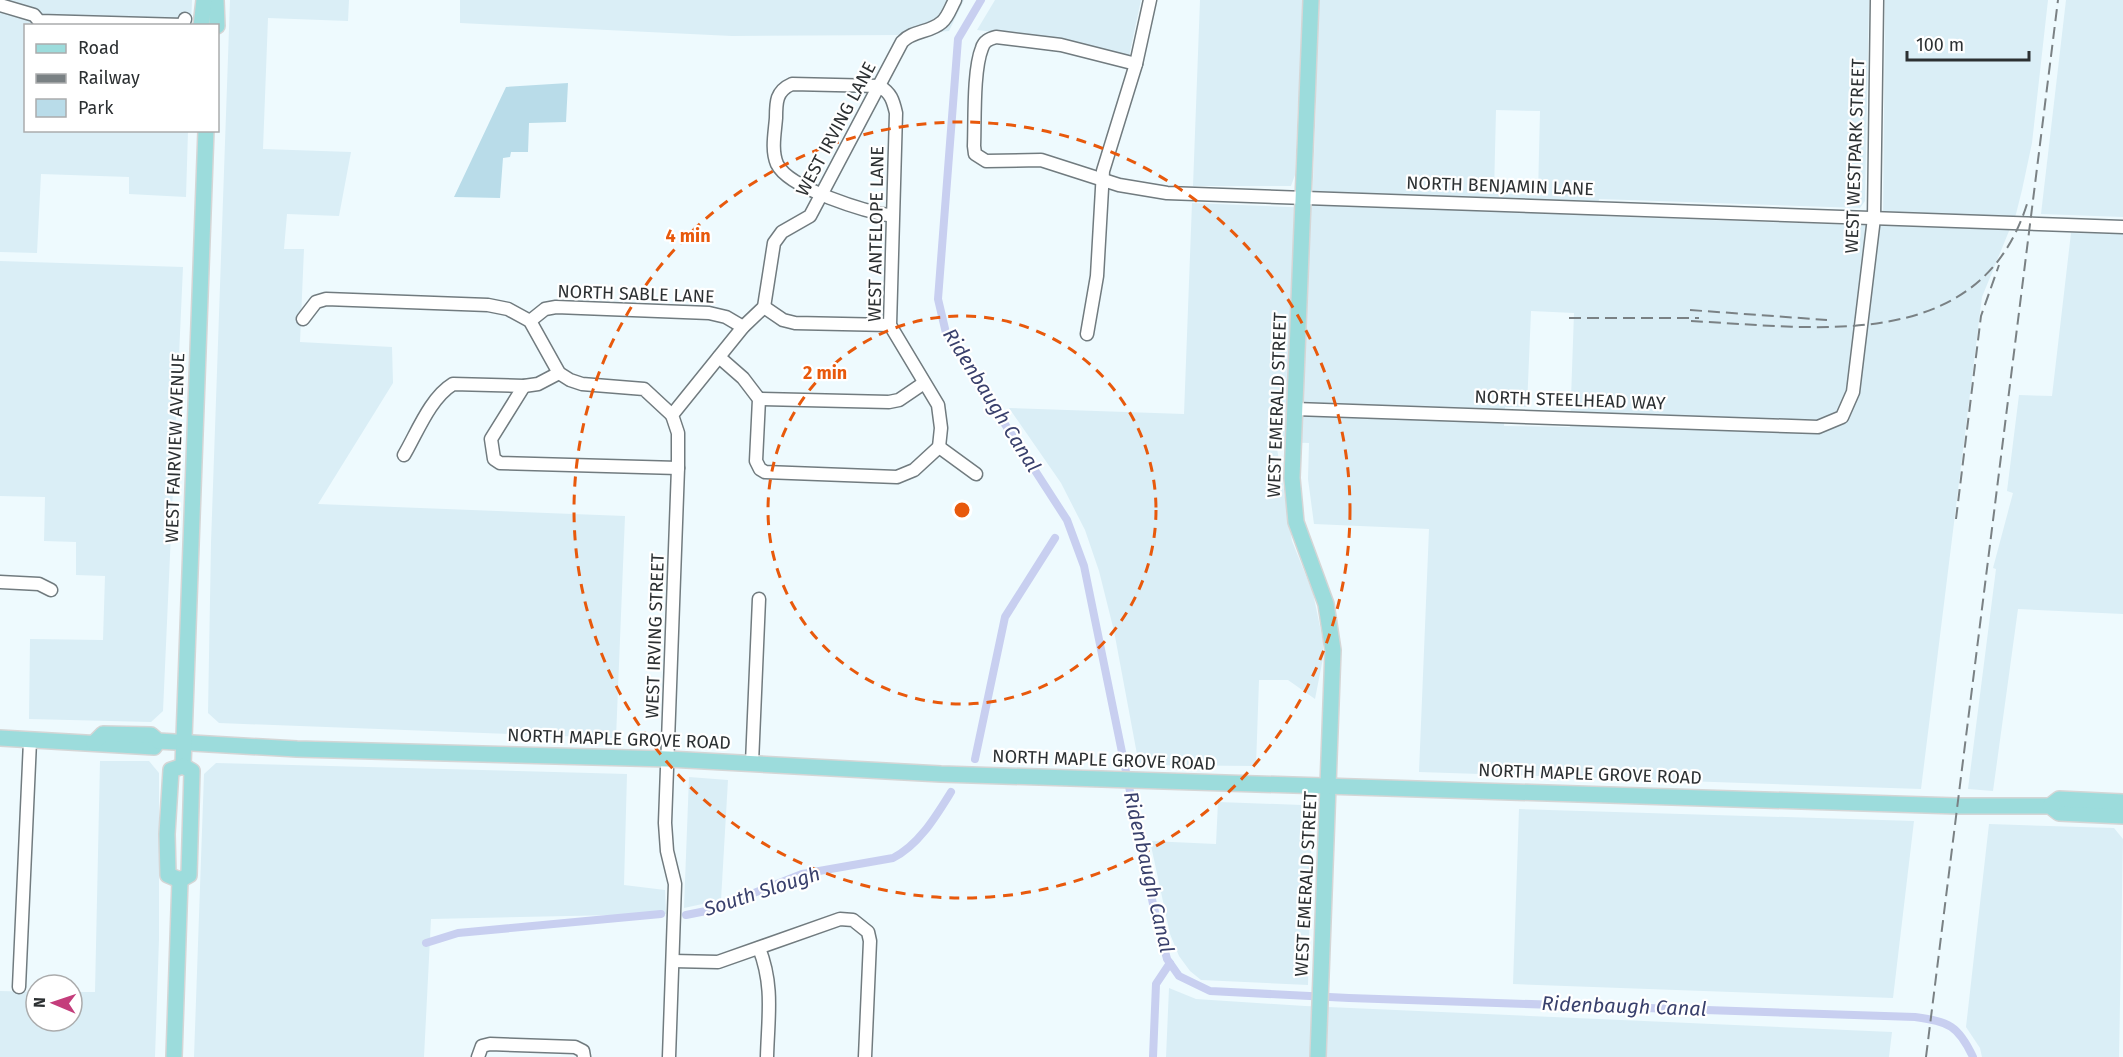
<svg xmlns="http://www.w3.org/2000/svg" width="2123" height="1057" viewBox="0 0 2123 1057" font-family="'Fira Sans',sans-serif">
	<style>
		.built { fill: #daeef6; fill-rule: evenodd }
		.green { fill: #b9dce9 }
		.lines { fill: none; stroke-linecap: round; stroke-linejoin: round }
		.canal { stroke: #c8cff0; stroke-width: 8 }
		.minor-casing { stroke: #717b7f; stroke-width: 15 }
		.major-casing { stroke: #d5d6d6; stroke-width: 18 }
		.minor { stroke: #fff; stroke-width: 12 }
		.major { stroke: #9cdcdc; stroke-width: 15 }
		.rail { stroke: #7a8184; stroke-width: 2; stroke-dasharray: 12 6; stroke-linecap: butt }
		.ring { fill: none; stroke: #e8590c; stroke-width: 3; stroke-dasharray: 10 8 }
		.labels { text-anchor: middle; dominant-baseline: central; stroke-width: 4.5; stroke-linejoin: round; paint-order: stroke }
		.street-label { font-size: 18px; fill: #2c3032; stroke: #fff }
		.water-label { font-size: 20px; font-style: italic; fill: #39406c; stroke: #fff }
		.centre { fill: #e8590c; stroke: #fff; stroke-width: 3 }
		.ring-label { font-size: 18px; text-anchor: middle; font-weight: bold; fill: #e8590c; stroke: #fff; stroke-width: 4.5; stroke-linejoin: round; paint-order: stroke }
	</style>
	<rect width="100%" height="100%" fill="#eefafe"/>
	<!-- built -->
	<g class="built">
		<path d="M0,0H192L191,25L26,26V130L188,131L186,197L129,194V177L41,174L37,253L0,252Z"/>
		<path d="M230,0H349L348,21L268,18L263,149L351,152L339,216L287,214L284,249H304L300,342L392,347L393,383L318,504L625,516L616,738L219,723L208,713L211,543Z"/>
		<path d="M460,0H964L949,31L899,35L732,36L460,23Z"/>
		<path d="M995,0H1141L1128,61L1063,40L977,30Z"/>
		<path d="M1200,0H1869L1865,201L1860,208L1599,199L1598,216L1883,226L1885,0H2048L2032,143L2022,190L2016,214L1982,297L1921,789L1419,772L1429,529L1314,524L1308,479L1309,443L1276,442L1292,541L1313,593L1323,641V658L1315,699L1288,680H1259L1256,766L1139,765L1114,631L1099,571L1085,530L1061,483L1009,408L1184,414L1192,203L1312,208L1316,102H1298L1295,175L1291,186H1193ZM1496,110L1540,111L1538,195L1494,193ZM1531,311L1574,313L1570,427L1504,426L1505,407H1527Z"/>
		<path d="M2066,0H2123V217L2041,214Z"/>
		<path d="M2071,233L2123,234V614L2018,609L1993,791L1968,789L1996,569L1993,568L2013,493L2007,491L2019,395L2052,396Z"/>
		<path d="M0,261L183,267L163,711L151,722L29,719L30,639L103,640L105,576L76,575V542L44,541L45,497L0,496Z"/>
		<path d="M100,761H149L159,773V939L155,1057H0V991L36,992V1021H72V992H95Z"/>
		<path d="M216,763L627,774L624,885L665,890L666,914L431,919L424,1057H194L204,774Z"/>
		<path d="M689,777L728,780L721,900L684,908Z"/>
		<path d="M1218,802L1302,805L1312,816L1308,985L1201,980L1190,971L1179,956L1170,934L1150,841L1216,844Z"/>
		<path d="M1519,809L1914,821L1893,998L1513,984Z"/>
		<path d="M1989,824L2114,828L2123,839L2119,1057H1982L1980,1048L1966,1027Z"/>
		<path d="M1169,988L1196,999L1305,1006L1892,1032L1889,1057H1166Z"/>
	</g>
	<!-- green -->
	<path class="green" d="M568,83L566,122L529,123L528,152H511L510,157L503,158L500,198L454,197L506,87Z"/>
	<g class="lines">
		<!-- canal -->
		<g class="canal">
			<path d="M981,0L958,39L938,299L946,333L1067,520L1084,566L1153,904L1167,959L1179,976L1210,991L1349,998L1915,1017C1949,1022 1958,1025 1973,1057"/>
			<path d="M975,759L1005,617L1055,538"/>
			<path d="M686,915L711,910L802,874L893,858C919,845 936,816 951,792"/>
			<path d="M426,943L458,933L661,914"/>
			<path d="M1153,1057L1156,984L1170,963"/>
		</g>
		<!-- minor casing -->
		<g class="minor-casing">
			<g id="minor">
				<path d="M0,5L34,15L39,21L183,25L185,19"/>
				<path d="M1136,64L1061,45L996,37C989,39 984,41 982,48C973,70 975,121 974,146L975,154L986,161L1041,160L1119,185L1167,193L2123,227"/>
				<path d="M893,216C867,212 789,189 777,164C771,150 775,132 776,118C776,102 776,91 792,84L879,86C891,93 893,100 896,113L890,325L938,405L941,428L939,447"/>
				<path d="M764,307L783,320L795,323L890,325"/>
				<path d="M303,319L316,302L326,299L488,305L508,309L530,321L559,373L570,380L582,384L644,389L672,415"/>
				<path d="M530,321L545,309L556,307L709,313L726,317L743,327"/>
				<path d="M1087,334L1097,276L1103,171L1136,64L1150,0"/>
				<path d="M719,357L743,378L759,399L756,461L760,469L765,472L897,477L914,470L939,447"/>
				<path d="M524,386L491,439L494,459L500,463L678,468"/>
				<path d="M759,399L889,402L899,400L924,383"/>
				<path d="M1295,409L1818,427L1842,417L1853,392L1874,218L1877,0"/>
				<path d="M939,447L976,474"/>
				<path d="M404,455C417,433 430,398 453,384L524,386L538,384L559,373"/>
				<path d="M0,582L39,584L51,590"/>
				<path d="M752,763L759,599"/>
				<path d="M759,948C774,986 768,1017 767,1057"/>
				<path d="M673,961L718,962L840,919L853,920L868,932L870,941L865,1057"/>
				<path d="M19,987L30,741"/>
				<path d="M478,1057L482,1046L490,1044L575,1047L583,1051L584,1057"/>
				<path d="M669,1057L675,884L667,851L665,823L678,468V433L672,415L743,327L764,307L774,243L782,232L810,216L902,42C913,30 930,33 942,22C948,17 951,7 955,0"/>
			</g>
		</g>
		<!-- major casing -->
		<g class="major-casing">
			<g id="major">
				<path d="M216,0L217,26"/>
				<path d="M1311,0L1292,478L1296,522L1326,604L1333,650L1318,1057"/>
				<path d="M201,26L204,0"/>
				<path d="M0,738L154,747L158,741"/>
				<path d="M94,743L103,734L151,735L158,741L297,749L668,759L941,774L1957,806H2050L2059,813L2123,816"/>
				<path d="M183,766L206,130"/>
				<path d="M183,766L192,771L189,875L180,880L168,875L167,834L171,770Z"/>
				<path d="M2050,806L2059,799L2123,802"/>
				<path d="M174,1057L180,880"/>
			</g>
		</g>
		<!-- minor -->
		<use href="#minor" class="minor"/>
		<!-- major -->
		<use href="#major" class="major"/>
		<!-- rail -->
		<g class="rail">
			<path d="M1690,310L1827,320"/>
			<path d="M1569,318H1699"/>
			<path d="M1691,321C1814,327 1979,356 2027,204"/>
			<path d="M1956,519L1981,316L1999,265"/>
			<path d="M1926,1057L2058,0"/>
		</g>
	</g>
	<!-- distance rings -->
	<g class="ring">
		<circle cx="962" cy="510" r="194"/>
		<circle cx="962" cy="510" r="388"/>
	</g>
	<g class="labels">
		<!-- street labels -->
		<g class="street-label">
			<text transform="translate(836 129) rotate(-62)">WEST IRVING LANE</text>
			<text transform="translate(1855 156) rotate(-88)">WEST WESTPARK STREET</text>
			<text transform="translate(1500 186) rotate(2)">NORTH BENJAMIN LANE</text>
			<text transform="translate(876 234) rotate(-89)">WEST ANTELOPE LANE</text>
			<text transform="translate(636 294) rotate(2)">NORTH SABLE LANE</text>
			<text transform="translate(1570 400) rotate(2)">NORTH STEELHEAD WAY</text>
			<text transform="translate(1277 405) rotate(-88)">WEST EMERALD STREET</text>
			<text transform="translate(175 448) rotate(-88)">WEST FAIRVIEW AVENUE</text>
			<text transform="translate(655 636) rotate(-88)">WEST IRVING STREET</text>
			<text transform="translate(619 739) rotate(2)">NORTH MAPLE GROVE ROAD</text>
			<text transform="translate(1104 760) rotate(2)">NORTH MAPLE GROVE ROAD</text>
			<text transform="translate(1590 774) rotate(2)">NORTH MAPLE GROVE ROAD</text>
			<text transform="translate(1306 884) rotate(-87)">WEST EMERALD STREET</text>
		</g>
		<!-- water labels -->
		<g class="water-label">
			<text transform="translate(992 400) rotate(58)">Ridenbaugh Canal</text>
			<text transform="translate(1149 872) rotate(77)">Ridenbaugh Canal</text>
			<text transform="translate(762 891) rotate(-18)">South Slough</text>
			<text transform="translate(1624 1006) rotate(2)">Ridenbaugh Canal</text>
		</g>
	</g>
	<circle cx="962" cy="510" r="9" class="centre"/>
	<g class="ring-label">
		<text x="688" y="242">4 min</text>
		<text x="825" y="379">2 min</text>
	</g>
	<!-- legend -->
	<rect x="24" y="24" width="195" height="108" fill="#ffffff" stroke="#abacad" stroke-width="1.5"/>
	<rect x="36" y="44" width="30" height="9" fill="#9cdcdc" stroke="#abacad" stroke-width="1.5"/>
	<text x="78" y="54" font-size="18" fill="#2c3032">Road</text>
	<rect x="36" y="74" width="30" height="9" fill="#7a8184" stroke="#abacad" stroke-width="1.5"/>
	<text x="78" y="84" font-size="18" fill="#2c3032">Railway</text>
	<rect x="36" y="99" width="30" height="18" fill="#b9dce9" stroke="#abacad" stroke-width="1.5"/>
	<text x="78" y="114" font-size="18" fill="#2c3032">Park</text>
	<!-- north arrow -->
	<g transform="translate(54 1003) rotate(272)"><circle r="28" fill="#ffffff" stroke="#abacad" stroke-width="1.5"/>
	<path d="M0-4.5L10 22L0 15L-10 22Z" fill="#c43d7b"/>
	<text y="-9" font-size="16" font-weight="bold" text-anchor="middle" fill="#2c3032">N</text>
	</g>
	<!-- scale -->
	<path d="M1907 51v9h122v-9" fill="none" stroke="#2c3032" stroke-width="3"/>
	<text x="1916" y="51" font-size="18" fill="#2c3032" stroke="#ffffff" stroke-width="4.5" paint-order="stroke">100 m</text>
</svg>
